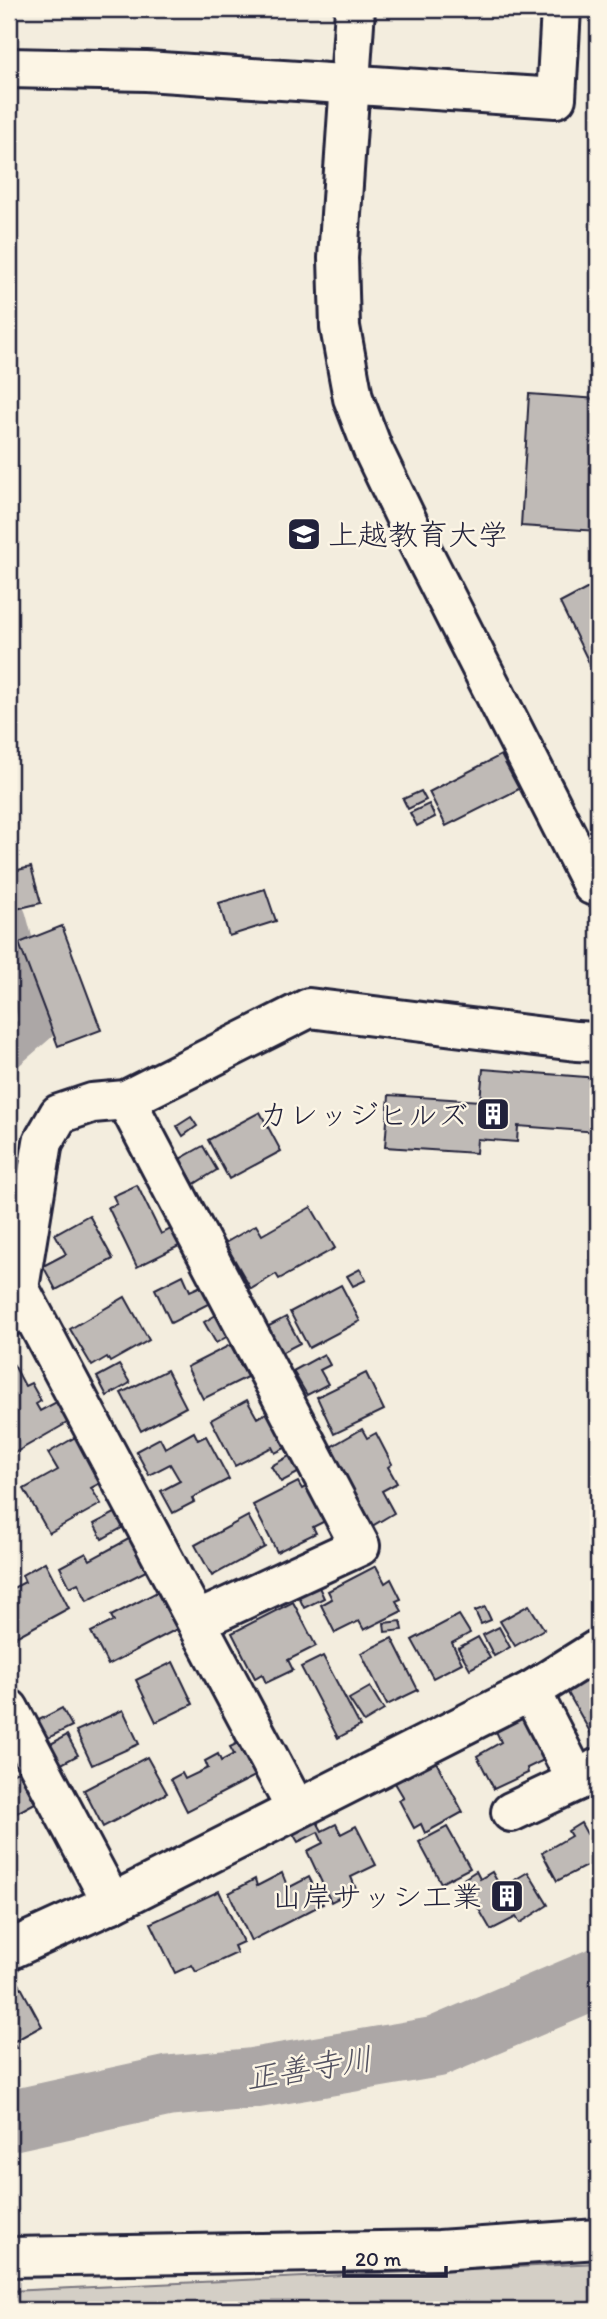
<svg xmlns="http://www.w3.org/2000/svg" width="607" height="2319" viewBox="0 0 607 2319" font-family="Itim,'Klee One',sans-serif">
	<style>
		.green { fill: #d4cfc6; stroke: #7b7880; stroke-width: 2 }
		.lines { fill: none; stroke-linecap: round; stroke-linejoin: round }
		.canal { stroke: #aca7a6; stroke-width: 35 }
		.river { stroke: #aca7a6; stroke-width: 61 }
		.building { fill: #bfbab6; stroke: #22223b; stroke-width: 2 }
		.minor-casing { stroke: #22223b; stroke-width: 44 }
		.minor { stroke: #fcf5e5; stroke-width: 38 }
		.labels { text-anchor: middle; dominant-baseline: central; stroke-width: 5; stroke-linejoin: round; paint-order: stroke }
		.poi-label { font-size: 30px; fill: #22223b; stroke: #fcf5e5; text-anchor: end }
		.water-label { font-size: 32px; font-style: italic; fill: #525160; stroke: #fcf5e5 }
	</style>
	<rect width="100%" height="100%" fill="#f3edde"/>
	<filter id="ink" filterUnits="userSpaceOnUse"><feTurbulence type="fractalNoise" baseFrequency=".0143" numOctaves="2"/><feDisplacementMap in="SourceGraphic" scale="14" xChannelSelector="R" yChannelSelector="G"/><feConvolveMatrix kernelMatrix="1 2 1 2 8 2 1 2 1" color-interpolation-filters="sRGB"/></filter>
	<g filter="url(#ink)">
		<!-- green -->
		<path class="green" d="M598,2263V2309L9,2310V2291Z"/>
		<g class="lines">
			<!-- canal -->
			<path class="canal" d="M9,918L38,1026L9,1051"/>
			<!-- river -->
			<path class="river" d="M9,2121L169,2086L249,2079L436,2047L598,1978"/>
		</g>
		<!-- building -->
		<g class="building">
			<path d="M597,9H598V76L592,75Z"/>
			<path d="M529,394L598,399V531L521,526Z"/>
			<path d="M598,583V681L560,603Z"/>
			<path d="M501,755L519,789L446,826L429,792Z"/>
			<path d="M421,791L426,800L408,809L403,799Z"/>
			<path d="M429,804L435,817L417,826L410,813Z"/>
			<path d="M31,867L41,903L12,910L9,898V872Z"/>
			<path d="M265,889L276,921L229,936L219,903Z"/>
			<path d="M62,926L101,1030L58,1046L19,943Z"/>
			<path d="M483,1069L598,1078V1132L518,1126L517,1142L477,1139L476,1153L385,1147L389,1095L480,1101Z"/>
			<path d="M260,1112L281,1151L229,1179L208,1140Z"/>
			<path d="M191,1117L197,1126L183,1136L177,1126Z"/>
			<path d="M203,1146L217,1170L194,1184L180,1159Z"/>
			<path d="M137,1185L161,1234L181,1224L189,1241L137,1267L108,1207L117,1204L113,1196Z"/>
			<path d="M311,1207L335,1248L279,1279L276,1274L251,1289L225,1243L256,1225L262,1235Z"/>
			<path d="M89,1215L113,1259L56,1290L43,1266L66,1254L55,1234Z"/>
			<path d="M360,1269L366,1280L353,1286L347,1276Z"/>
			<path d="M183,1275L190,1291L201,1286L210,1303L171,1323L155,1289Z"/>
			<path d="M341,1285L360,1321L309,1348L290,1312Z"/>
			<path d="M125,1297L149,1340L110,1362L107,1357L92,1366L70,1329Z"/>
			<path d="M228,1308L240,1329L216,1343L204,1322Z"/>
			<path d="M286,1317L300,1343L279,1354L265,1328Z"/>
			<path d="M230,1345L247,1377L203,1399L187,1367Z"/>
			<path d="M324,1354L330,1365L320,1370L328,1384L307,1395L293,1371Z"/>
			<path d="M14,1365L25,1386L31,1383L41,1401L36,1404L40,1411L62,1399L74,1419L9,1456V1368Z"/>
			<path d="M119,1365L130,1383L107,1396L97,1377Z"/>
			<path d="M167,1370L186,1407L141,1431L121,1393Z"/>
			<path d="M366,1373L384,1410L334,1434L317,1397Z"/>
			<path d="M247,1400L257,1418L278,1407L297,1442L275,1453L272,1447L235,1466L211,1420Z"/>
			<path d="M362,1429L367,1438L376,1433L392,1464L388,1467L397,1483L382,1491L394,1513L372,1526L329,1448Z"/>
			<path d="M194,1432L198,1440L206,1436L229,1479L192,1498L194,1502L173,1513L161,1491L180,1481L170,1464L149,1475L136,1451L160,1438L165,1448Z"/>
			<path d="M79,1435L110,1478L91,1488L101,1504L49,1533L24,1489L58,1470L48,1453Z"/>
			<path d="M300,1450L309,1467L281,1482L271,1466Z"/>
			<path d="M298,1482L302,1489L315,1482L333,1517L313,1527L316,1533L277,1552L253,1505Z"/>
			<path d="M124,1508L132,1522L102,1539L94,1524Z"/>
			<path d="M248,1516L265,1547L212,1576L195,1545Z"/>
			<path d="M138,1534L147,1553L139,1557L146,1571L87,1601L78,1583L70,1587L60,1567L86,1553L90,1560Z"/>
			<path d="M45,1562L69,1608L12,1639L9,1632V1590L25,1582L22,1575Z"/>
			<path d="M376,1566L385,1583L391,1579L401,1599L396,1601L402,1611L364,1630L359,1621L335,1633L321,1605L332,1599L328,1591Z"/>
			<path d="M312,1572L324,1598L304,1608L292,1582Z"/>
			<path d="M157,1592L177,1629L108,1665L91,1632L114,1621L111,1616Z"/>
			<path d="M293,1602L316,1646L288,1660L293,1670L266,1683L262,1674L255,1678L232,1633Z"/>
			<path d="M529,1605L544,1629L515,1646L500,1621Z"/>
			<path d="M485,1607L491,1620L481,1624L475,1611Z"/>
			<path d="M459,1615L470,1633L452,1643L462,1663L433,1678L412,1640Z"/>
			<path d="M401,1621L403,1630L385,1632L384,1623Z"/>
			<path d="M499,1627L510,1647L494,1656L483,1635Z"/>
			<path d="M478,1637L490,1658L470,1669L458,1648Z"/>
			<path d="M392,1638L418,1690L387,1705L361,1653Z"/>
			<path d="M323,1656L360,1726L338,1738L301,1667Z"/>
			<path d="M173,1662L193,1704L156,1722L136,1680Z"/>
			<path d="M598,1673V1737L594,1739L567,1691Z"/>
			<path d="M370,1687L384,1710L364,1722L349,1699Z"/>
			<path d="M524,1703L552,1756L527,1768L528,1773L494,1789L477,1756L501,1742L490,1718Z"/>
			<path d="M62,1708L72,1726L46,1739L37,1721Z"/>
			<path d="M123,1710L139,1744L92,1765L76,1731Z"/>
			<path d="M67,1735L78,1755L58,1766L47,1746Z"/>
			<path d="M240,1742L257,1775L187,1811L171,1779L182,1773L185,1779L208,1768L205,1761L218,1754L221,1761L234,1754L230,1747Z"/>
			<path d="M428,1747L463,1812L425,1833L421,1824L414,1828L399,1800L404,1798L386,1768Z"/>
			<path d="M147,1757L167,1793L103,1827L84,1790Z"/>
			<path d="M18,1771L35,1803L9,1817V1775Z"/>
			<path d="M309,1807L322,1831L336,1824L341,1834L356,1826L376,1865L351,1877L356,1889L331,1902L307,1851L323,1843L318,1832L298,1842L285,1820Z"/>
			<path d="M581,1823L587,1834L598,1828V1870L594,1862L557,1881L542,1853L571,1836L568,1831Z"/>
			<path d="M447,1827L470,1868L441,1883L419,1842Z"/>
			<path d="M476,1871L480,1879L492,1872L501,1888L528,1872L548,1905L520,1923L516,1917L491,1930L462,1880Z"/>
			<path d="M282,1873L288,1888L309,1877L323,1904L251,1941L229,1893L255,1879L257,1886Z"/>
			<path d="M219,1891L243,1942L234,1946L237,1953L196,1972L192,1965L175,1973L151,1923Z"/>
			<path d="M9,1965L42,2026L13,2042L16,2048H9Z"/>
		</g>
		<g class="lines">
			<!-- minor casing -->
			<g class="minor-casing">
				<g id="minor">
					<path d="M355,9L338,258L340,327L353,398L373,450L411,529L592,885L598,882"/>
					<path d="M9,68L146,71L556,98L561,9"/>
					<path d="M126,1100L360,1546L197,1621"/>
					<path d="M19,1288L296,1809"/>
					<path d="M9,1316L19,1288L43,1142L59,1114L92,1103L126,1100L309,1008L576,1041L598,1042"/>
					<path d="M531,1691L577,1781"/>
					<path d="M9,1709L112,1903"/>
					<path d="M511,1812L577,1781L598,1768"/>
					<path d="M9,1950L112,1903L531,1691L598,1649"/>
					<path d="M9,2257L439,2250L598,2239"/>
				</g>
			</g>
			<!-- minor -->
			<use href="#minor" class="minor"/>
		</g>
	</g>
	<!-- icons -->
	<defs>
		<g id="university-square" transform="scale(1.75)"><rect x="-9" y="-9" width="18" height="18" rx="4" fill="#22223b" stroke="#fcf5e5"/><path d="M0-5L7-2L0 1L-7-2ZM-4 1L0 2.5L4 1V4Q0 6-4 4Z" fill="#fff"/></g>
		<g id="building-square" transform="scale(1.75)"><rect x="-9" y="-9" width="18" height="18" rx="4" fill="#22223b" stroke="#fcf5e5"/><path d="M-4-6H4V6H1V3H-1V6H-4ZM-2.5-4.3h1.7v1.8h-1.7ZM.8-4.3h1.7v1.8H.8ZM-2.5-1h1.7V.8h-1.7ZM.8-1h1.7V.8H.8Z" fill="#fff"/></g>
	</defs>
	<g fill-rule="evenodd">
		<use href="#university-square" x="304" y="534"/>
		<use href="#building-square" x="493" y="1114"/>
		<use href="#building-square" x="507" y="1896"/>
	</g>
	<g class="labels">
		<!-- poi labels -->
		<g class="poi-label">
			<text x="328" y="534" text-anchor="start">上越教育大学</text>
			<text x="468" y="1114">カレッジヒルズ</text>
			<text x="482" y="1896">山岸サッシ工業</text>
		</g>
		<!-- water labels -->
		<g class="water-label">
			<text transform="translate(309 2068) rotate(-9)">正善寺川</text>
		</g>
	</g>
	<!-- margin -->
	<rect width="607" height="2319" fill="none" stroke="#fcf5e5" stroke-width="35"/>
	<rect x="18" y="18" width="572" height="2284" fill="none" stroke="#22223b" stroke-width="2.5" filter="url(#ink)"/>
	<!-- scale -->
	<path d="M344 2266v10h102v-10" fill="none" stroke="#22223b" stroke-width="3.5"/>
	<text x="355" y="2266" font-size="21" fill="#22223b" stroke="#fcf5e5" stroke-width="5" paint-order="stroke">20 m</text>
</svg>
